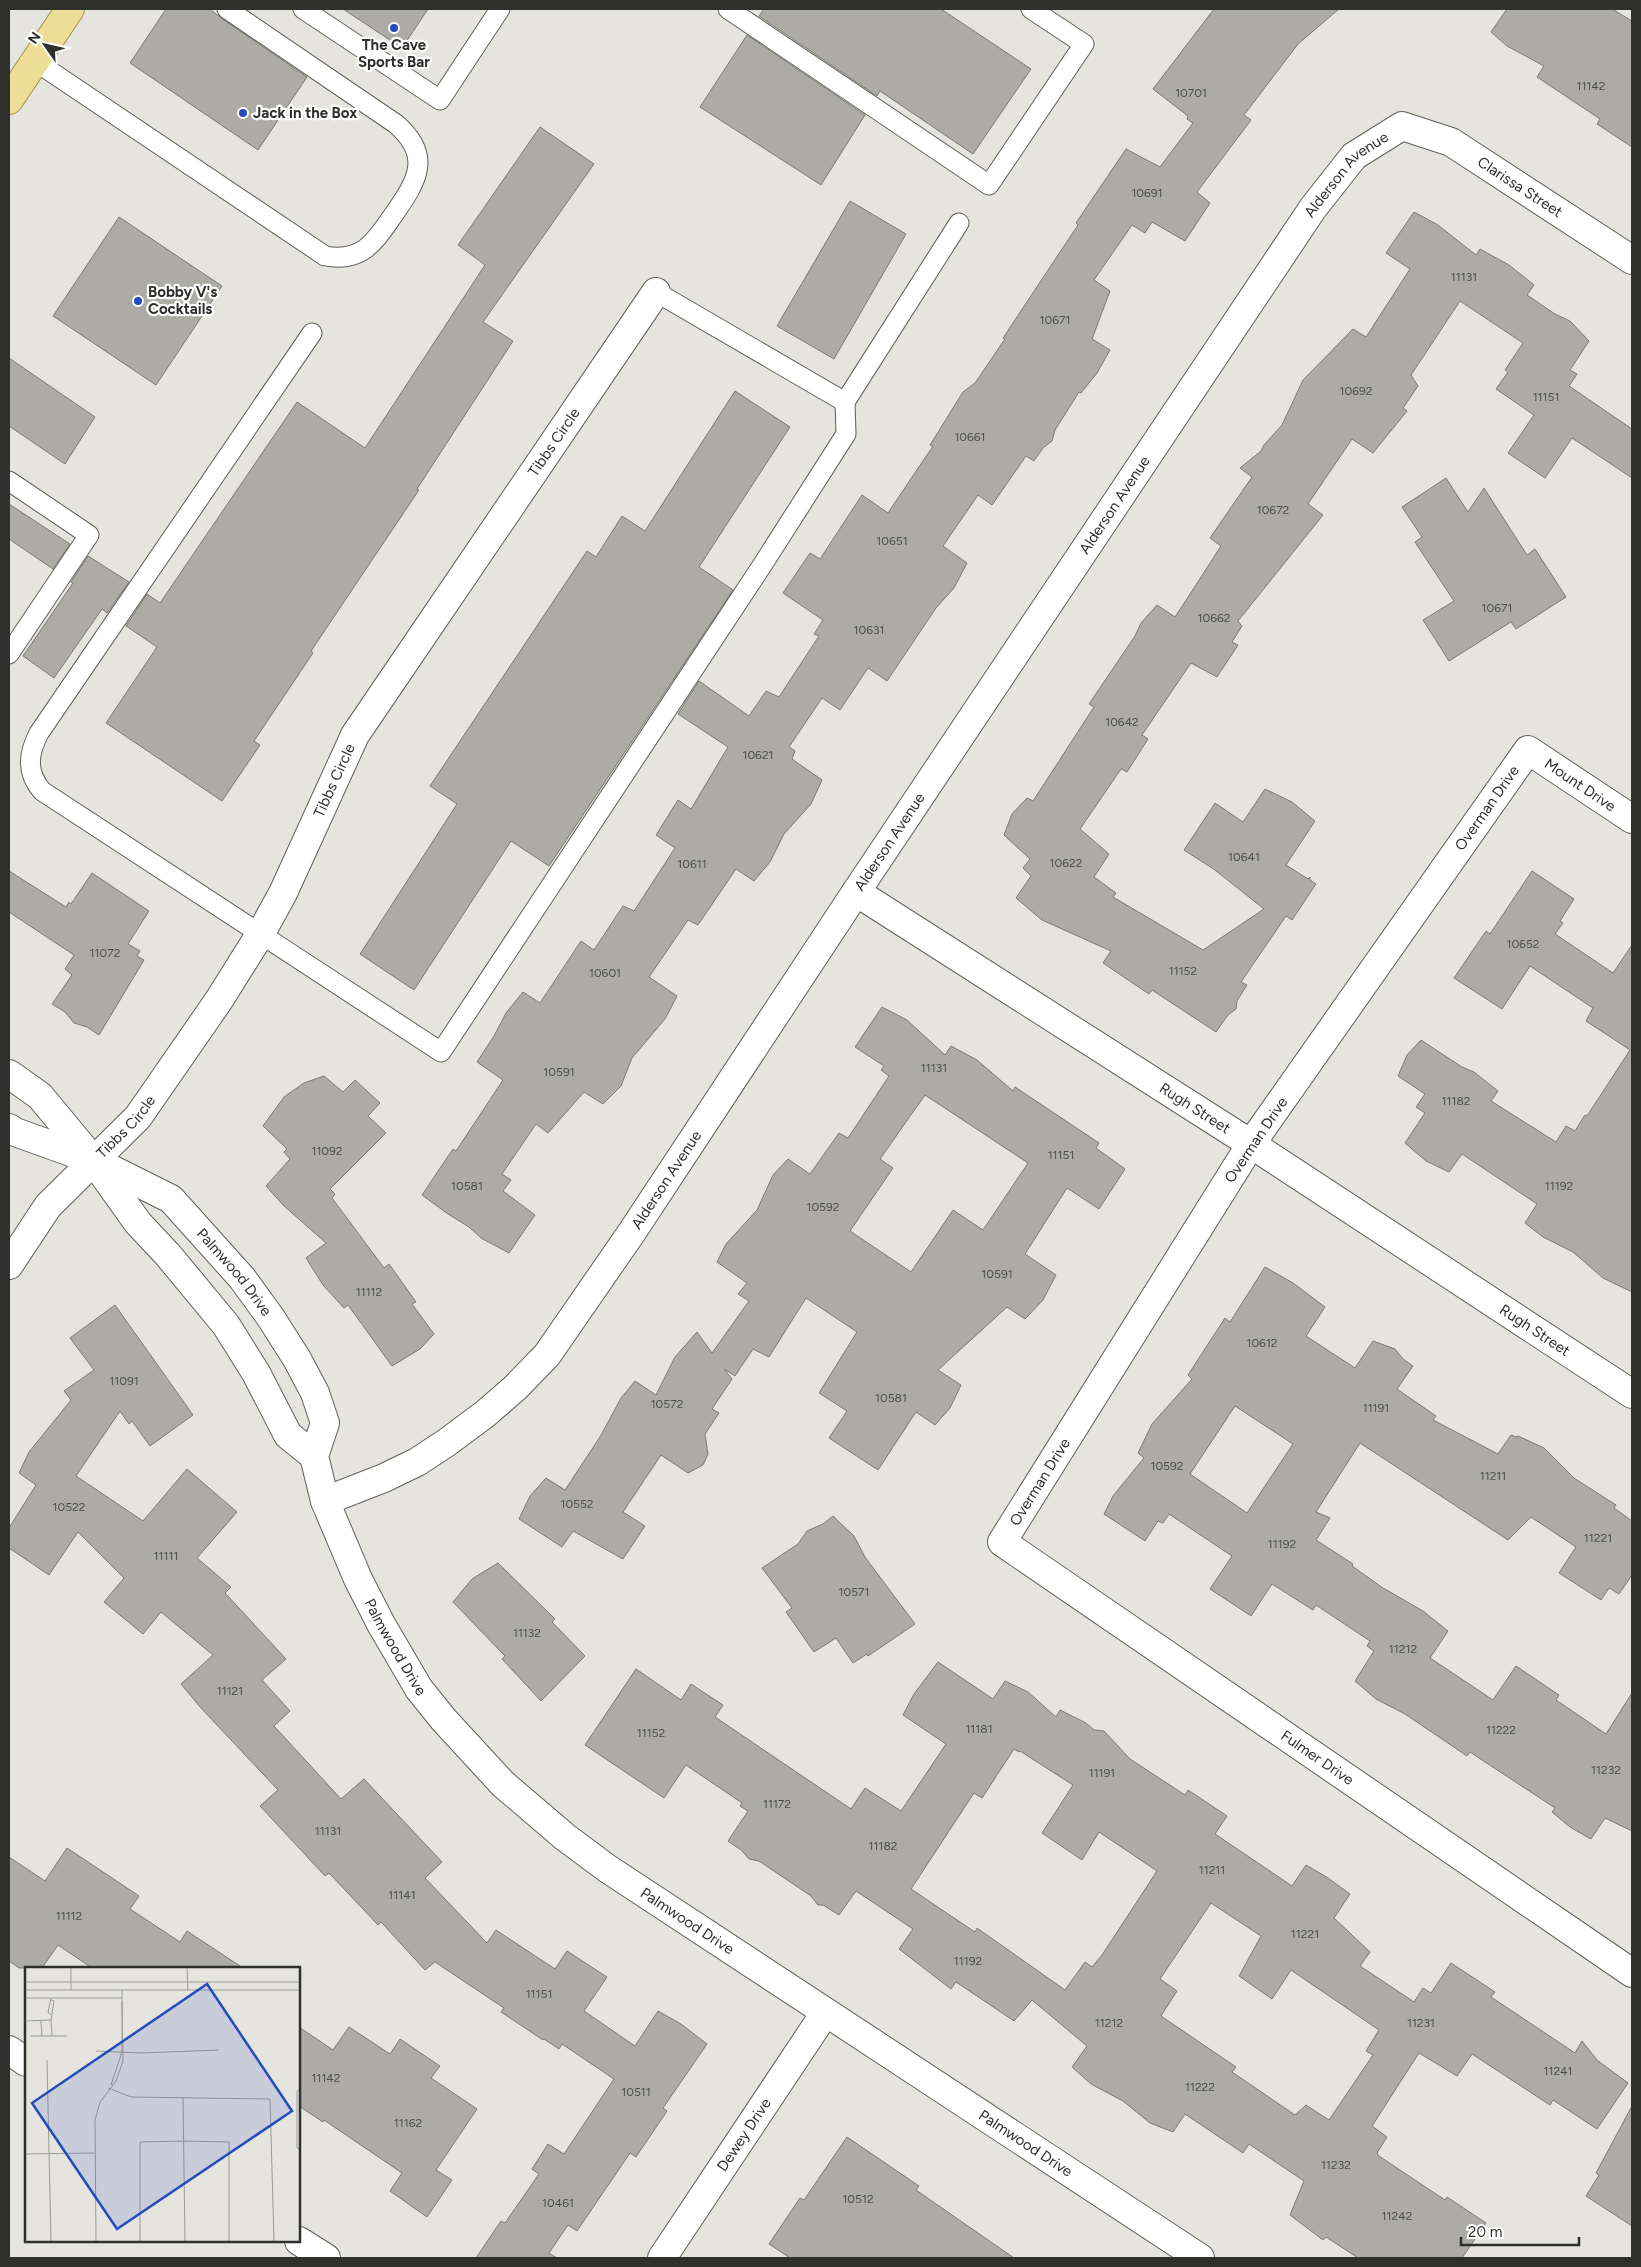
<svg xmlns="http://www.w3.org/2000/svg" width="1641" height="2267" viewBox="0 0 1641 2267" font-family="Figtree,sans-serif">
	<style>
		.building { fill: #acaba6; stroke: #7b7a74; fill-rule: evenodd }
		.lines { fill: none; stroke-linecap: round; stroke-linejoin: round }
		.service-casing { stroke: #605f5a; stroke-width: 21 }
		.minor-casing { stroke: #605f5a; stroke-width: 30 }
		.primary-casing { stroke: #a29245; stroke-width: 30 }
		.service { stroke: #fff; stroke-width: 19 }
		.minor { stroke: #fff; stroke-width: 28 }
		.primary { stroke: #ecdd97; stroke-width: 28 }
		.poi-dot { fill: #244cba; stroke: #fff; stroke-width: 2 }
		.labels { text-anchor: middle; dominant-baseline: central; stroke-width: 4.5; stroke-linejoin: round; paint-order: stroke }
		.number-label { font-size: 12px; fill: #4e4e4b }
		.poi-label { font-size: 15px; font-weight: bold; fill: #2f2f2d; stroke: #fff; text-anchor: start }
		.street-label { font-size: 15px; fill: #2f2f2d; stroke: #fff }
		.inset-road { fill: none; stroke: #9c9c97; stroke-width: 1 }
		.view { fill: #244cba; fill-opacity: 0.15; stroke: #244cba; stroke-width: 2.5 }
		.inset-edge { fill: none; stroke: #2f2f2d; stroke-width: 2.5 }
	</style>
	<rect width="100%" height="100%" fill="#e5e4de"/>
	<!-- building -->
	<g class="building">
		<path d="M166,9H210L221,18L307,77L258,150L130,63Z"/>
		<path d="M343,9H428L402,48Z"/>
		<path d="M764,9H941L1031,69L973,154L880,91L877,96L759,16Z"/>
		<path d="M1214,9H1339L1298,44L1244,115L1251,120L1197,192L1210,203L1185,241L1152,222L1145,233L1132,225L1094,280L1110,291L1092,339L1110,350L1097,373L1081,393L1079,392L1055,430L1052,441L1043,448L1034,461L1026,456L992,505L978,495L943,546L967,563L954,588L936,608L887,681L868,668L840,710L822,698L789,747L795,751L792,759L822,780L811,804L784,834L770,862L754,881L736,869L698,925L688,920L649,977L677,996L665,1019L632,1058L621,1086L603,1104L584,1092L548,1133L536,1124L502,1174L511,1180L503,1191L535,1215L509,1253L481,1238L469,1227L448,1214L422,1195L453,1149L456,1151L503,1080L477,1062L494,1036L506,1013L523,992L540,1003L581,941L594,950L623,906L634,911L675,848L656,835L678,800L691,809L728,747L678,714L699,681L749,716L766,691L779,697L819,636L814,634L823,620L783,593L810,553L820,559L862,495L888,513L933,446L930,445L963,392L975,383L1005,339L1003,338L1078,225L1076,223L1126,149L1160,167L1193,123L1187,119L1188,116L1153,89Z"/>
		<path d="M1507,9H1612L1632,21V147L1597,124L1600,119L1537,77L1544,66L1507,46L1491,32Z"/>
		<path d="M747,35L865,115L821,185L700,107Z"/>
		<path d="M540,127L594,164L483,322L513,341L417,489L419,490L311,651L313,653L254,741L260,745L222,801L106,723L157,647L126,626L147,594L160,603L297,402L365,448L485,265L458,245Z"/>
		<path d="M850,201L906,234L834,359L777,326Z"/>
		<path d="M1414,212L1438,225L1476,255L1480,249L1509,265L1534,285L1527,295L1555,314L1570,321L1589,341L1570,370L1577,374L1569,386L1632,429V478L1572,438L1545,478L1508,453L1534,415L1496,389L1508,372L1505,370L1523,343L1460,301L1411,375L1418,386L1403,408L1407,411L1373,453L1352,439L1308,504L1323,515L1238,621L1242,626L1232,642L1238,645L1217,677L1191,663L1142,735L1148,739L1127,772L1121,769L1080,829L1109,854L1094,877L1116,893L1113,897L1203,950L1264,909L1215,870L1184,850L1215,803L1243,822L1265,789L1292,802L1315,821L1286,865L1308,879L1310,877V880L1316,884L1292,920L1286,916L1241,982L1247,985L1237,1001L1236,1009L1228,1015L1216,1032L1152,990L1149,994L1103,963L1111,951L1042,920L1016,898L1031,876L1023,868L1030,859L1004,835L1012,814L1027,798L1033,801L1094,707L1089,704L1135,636L1141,623L1157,605L1175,617L1192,591L1221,546L1210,538L1252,477L1240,468L1261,451L1264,445L1282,425L1303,380L1353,329L1366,337L1410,269L1386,253Z"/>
		<path d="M119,217L222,286L156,385L53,316Z"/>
		<path d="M9,358L95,417L65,464L9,426Z"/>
		<path d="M735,391L790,427L699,567L733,590L549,866L511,841L414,990L360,954L457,804L430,786L587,551L596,557L622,516L645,531Z"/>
		<path d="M1446,478L1468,512L1484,488L1527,555L1535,549L1566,597L1516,629L1511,622L1449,661L1423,620L1454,601L1415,542L1422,537L1402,507Z"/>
		<path d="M9,504L70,544L53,569L9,539Z"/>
		<path d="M88,556L129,582L107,613L102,609L54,678L23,656L73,583L71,582Z"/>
		<path d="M9,871L66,907L69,902L71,904L92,873L149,911L128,944L140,951L137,956L144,960L99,1035L87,1027L74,1023L65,1012L52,1004L72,975L65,969L74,955L9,912Z"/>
		<path d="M1532,871L1574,899L1560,921L1563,923L1555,934L1613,973L1632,945V1292L1603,1278L1573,1252L1543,1237L1525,1223L1537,1204L1462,1154L1449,1172L1426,1161L1405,1143L1425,1113L1416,1107L1425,1094L1398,1076L1407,1055L1421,1040L1462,1067L1474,1072L1498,1091L1491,1101L1556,1142L1566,1126L1575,1131L1585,1115L1587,1116L1630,1050L1586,1021L1593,1008L1530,966L1502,1009L1454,978L1486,931L1490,934Z"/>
		<path d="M882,1007L907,1020L945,1055L951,1046L977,1060L1013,1091L1015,1087L1099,1143L1096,1148L1125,1169L1099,1209L1067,1188L1025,1254L1056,1275L1043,1300L1025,1319L1007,1307L938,1370L961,1385L950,1408L935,1425L916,1412L878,1470L829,1438L847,1411L819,1393L857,1332L806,1298L769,1357L753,1349L735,1376L724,1369L732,1379L712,1409L719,1413L705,1434L708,1454L703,1465L688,1473L661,1455L623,1512L645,1526L623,1559L573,1531L562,1547L519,1519L530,1496L546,1478L565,1490L600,1437L621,1398L635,1381L656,1395L675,1357L697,1332L712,1353L749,1301L738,1294L747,1283L717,1262L726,1244L757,1210L773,1175L788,1159L810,1174L839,1133L848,1138L889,1076L881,1070L884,1066L855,1047ZM925,1095L1028,1163L983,1230L953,1210L911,1272L850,1231L893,1168L880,1159Z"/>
		<path d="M324,1076L343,1092L355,1080L380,1103L368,1116L386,1133L330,1189L335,1194L332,1198L384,1268L389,1264L416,1302L412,1304L434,1334L420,1349L392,1366L348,1305L344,1308L323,1285L306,1258L326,1243L283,1205L266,1186L290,1159L284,1152L287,1149L263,1126L284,1097L304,1083Z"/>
		<path d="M1265,1267L1293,1283L1325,1307L1306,1336L1355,1368L1373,1341L1395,1349L1403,1359L1413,1366L1397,1389L1436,1416L1433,1420L1498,1454L1511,1435L1516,1437L1518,1436L1544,1448L1574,1478L1616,1505L1614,1508L1632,1521V1575L1619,1594L1609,1588L1601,1600L1559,1573L1576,1547L1531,1517L1508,1540L1360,1443L1316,1512L1330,1518L1316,1540L1353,1564L1352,1566L1383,1588L1423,1611L1448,1631L1430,1658L1493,1700L1516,1666L1559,1695L1556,1700L1606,1734L1632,1693V1831L1605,1818L1591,1839L1570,1827L1552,1812L1555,1808L1470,1752L1467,1756L1405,1714L1376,1699L1355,1681L1374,1651L1367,1646L1370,1641L1316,1605L1313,1610L1272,1584L1251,1616L1210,1589L1232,1556L1169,1514L1163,1523L1158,1521L1145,1541L1104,1514L1113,1496L1144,1458L1138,1453L1152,1424L1192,1379L1188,1375L1225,1318L1230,1322ZM1235,1406L1293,1444L1247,1513L1190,1474Z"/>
		<path d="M115,1305L193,1415L150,1446L132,1421L129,1424L120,1411L76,1476L143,1521L187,1469L237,1512L197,1558L231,1587L225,1593L286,1659L262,1680L290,1711L274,1726L341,1799L364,1779L442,1862L425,1878L487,1943L496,1930L555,1969L567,1951L607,1977L584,2011L635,2046L658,2011L681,2024L707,2044L663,2108L667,2111L636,2157L630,2153L577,2231L568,2225L549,2253L557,2258H476L501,2221L505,2223L539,2174L532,2169L548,2144L564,2154L614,2079L562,2044L559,2049L544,2039L543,2040L501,2012L504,2008L435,1962L425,1970L381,1922L378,1925L329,1873L325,1876L260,1806L278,1790L201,1708L181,1684L213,1655L161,1612L143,1634L104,1602L124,1578L78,1532L49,1575L9,1548V1528L36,1485L19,1473L29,1452L71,1400L64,1391L94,1370L70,1338Z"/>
		<path d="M833,1516L854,1536L865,1557L915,1624L868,1656L867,1654L853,1663L836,1638L814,1652L786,1612L792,1608L762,1568L798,1544L807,1531L823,1524Z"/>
		<path d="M498,1563L555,1619L552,1622L585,1656L541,1701L502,1659L505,1656L453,1602L472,1579Z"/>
		<path d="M938,1662L993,1699L1005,1681L1028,1692L1056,1717L1060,1710L1086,1723L1094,1730L1104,1731L1130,1759L1185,1795L1188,1790L1227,1816L1215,1834L1292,1886L1306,1865L1328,1878L1350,1894L1334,1918L1370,1952L1360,1966L1414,2002L1423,1988L1431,1993L1451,1963L1495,1992L1491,1997L1575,2053L1582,2041L1597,2060L1628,2083L1597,2129L1553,2100L1550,2105L1472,2054L1457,2076L1419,2053L1372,2126L1387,2137L1377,2153L1379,2156L1445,2200L1447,2197L1486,2223L1462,2258H1358L1326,2237L1323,2240L1290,2215L1304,2181L1249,2144L1243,2153L1185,2114L1173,2132L1150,2123L1123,2101L1091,2084L1072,2067L1087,2046L1032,2000L1014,2021L956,1982L951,1989L899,1949L913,1929L856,1891L839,1915L823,1905H818L811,1896L759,1861L749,1859L741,1850L728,1841L748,1811L740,1806L742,1803L686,1765L664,1798L585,1745L636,1669L681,1700L691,1684L723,1705L715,1717L851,1809L865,1788L901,1811L946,1744L903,1715L914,1694ZM1014,1749L1019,1752L1020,1751L1073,1785L1042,1833L1082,1860L1099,1832L1157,1871L1102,1955L1092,1967L1085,1962L1065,1990L977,1928L975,1932L911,1889L974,1793L982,1798ZM1211,1903L1261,1936L1239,1976L1272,1999L1291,1970L1379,2030L1366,2051L1373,2055L1329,2120L1306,2105L1295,2115L1232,2072L1236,2067L1161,2016L1177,1991L1160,1979Z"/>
		<path d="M67,1848L139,1896L130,1909L180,1942L187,1931L243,1968H92L58,1945L42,1968H19L9,1961V1857L45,1881Z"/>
		<path d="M299,2027L333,2050L349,2027L390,2054L400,2039L440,2066L431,2078L477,2109L436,2170L452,2180L427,2217L390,2191L402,2173L324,2120L323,2122L299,2106Z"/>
		<path d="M1632,2106V2226L1586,2196L1599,2175L1596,2173Z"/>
		<path d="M847,2137L919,2186L916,2190L1014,2258H790L769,2244L800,2198L804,2200Z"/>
	</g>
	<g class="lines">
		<!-- service casing -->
		<g class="service-casing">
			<g id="service">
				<path d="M303,9L440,100L500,9"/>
				<path d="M728,9L989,185L1084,44L1031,9"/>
				<path d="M35,61L325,256C363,263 375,241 394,214C417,181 433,156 396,124L227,9"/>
				<path d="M656,292L845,402L959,223"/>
				<path d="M312,333L39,733C28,754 26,772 42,791L441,1052L763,564L846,434L845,402"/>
				<path d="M9,481L89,535L9,654"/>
			</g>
		</g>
		<!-- minor casing -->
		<g class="minor-casing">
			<g id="minor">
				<path id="s1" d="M1632,819L1528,750L1251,1144L1002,1542L1632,1973"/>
				<path id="s2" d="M856,892L1251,1144L1632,1394"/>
				<path id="s3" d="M9,1074L40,1096L93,1160L171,1199L242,1278L271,1318L297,1359L315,1393L325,1423L314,1456L325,1501L358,1579L381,1624L419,1689L444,1720L503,1784L565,1837L608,1869L1200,2258"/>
				<path d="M9,1128L15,1132L93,1160L138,1223L168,1255L226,1325L256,1373L288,1435L314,1456"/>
				<path id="s4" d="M9,1265L48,1206L138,1117L219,1000L261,933L283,893L355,735L656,292"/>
				<path id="s5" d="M325,1501L384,1478L417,1462L446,1443L485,1414L515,1388L547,1355L632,1232L856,892L1313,208L1354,156L1402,126L1451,142L1632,260"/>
				<path d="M9,2050L26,2062"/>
				<path d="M299,2241L326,2258"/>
				<path id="s6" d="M662,2258L825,2013"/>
			</g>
		</g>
		<!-- primary casing -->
		<g class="primary-casing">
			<path id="primary" d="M9,100L70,9"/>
		</g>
		<!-- service -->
		<use href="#service" class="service"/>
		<!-- minor -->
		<use href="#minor" class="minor"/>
		<!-- primary -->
		<use href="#primary" class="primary"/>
	</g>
	<!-- markers -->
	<g class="poi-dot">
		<circle cx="394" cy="28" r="5"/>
		<circle cx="243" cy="113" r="5"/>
		<circle cx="138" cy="301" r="5"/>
	</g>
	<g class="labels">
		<!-- number labels -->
		<g class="number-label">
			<text x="1591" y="86">11142</text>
			<text x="1191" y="93">10701</text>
			<text x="1147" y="193">10691</text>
			<text x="1464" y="277">11131</text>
			<text x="1055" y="320">10671</text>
			<text x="1356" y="391">10692</text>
			<text x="1546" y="397">11151</text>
			<text x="970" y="437">10661</text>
			<text x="1273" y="510">10672</text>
			<text x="892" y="541">10651</text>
			<text x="1497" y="608">10671</text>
			<text x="1214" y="618">10662</text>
			<text x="869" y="630">10631</text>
			<text x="1122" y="722">10642</text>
			<text x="758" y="755">10621</text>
			<text x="1244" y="857">10641</text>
			<text x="1066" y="863">10622</text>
			<text x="692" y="864">10611</text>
			<text x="1523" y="944">10652</text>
			<text x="105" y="953">11072</text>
			<text x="1183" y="971">11152</text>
			<text x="605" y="973">10601</text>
			<text x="934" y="1068">11131</text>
			<text x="559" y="1072">10591</text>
			<text x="1456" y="1101">11182</text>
			<text x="327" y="1151">11092</text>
			<text x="1061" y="1155">11151</text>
			<text x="467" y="1186">10581</text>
			<text x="1559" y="1186">11192</text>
			<text x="823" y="1207">10592</text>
			<text x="997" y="1274">10591</text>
			<text x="369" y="1292">11112</text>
			<text x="1262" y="1343">10612</text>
			<text x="124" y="1381">11091</text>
			<text x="891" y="1398">10581</text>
			<text x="667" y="1404">10572</text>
			<text x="1376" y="1408">11191</text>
			<text x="1167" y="1466">10592</text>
			<text x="1493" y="1476">11211</text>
			<text x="577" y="1504">10552</text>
			<text x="69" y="1507">10522</text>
			<text x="1598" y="1538">11221</text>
			<text x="1282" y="1544">11192</text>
			<text x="166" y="1556">11111</text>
			<text x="854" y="1592">10571</text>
			<text x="527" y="1633">11132</text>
			<text x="1403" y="1649">11212</text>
			<text x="230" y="1691">11121</text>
			<text x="979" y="1729">11181</text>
			<text x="1501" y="1730">11222</text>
			<text x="651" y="1733">11152</text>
			<text x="1606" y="1770">11232</text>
			<text x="1102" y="1773">11191</text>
			<text x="777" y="1804">11172</text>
			<text x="328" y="1831">11131</text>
			<text x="883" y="1846">11182</text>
			<text x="1212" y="1870">11211</text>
			<text x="402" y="1895">11141</text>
			<text x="69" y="1916">11112</text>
			<text x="1305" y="1934">11221</text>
			<text x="968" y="1961">11192</text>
			<text x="539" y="1994">11151</text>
			<text x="1109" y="2023">11212</text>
			<text x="1421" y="2023">11231</text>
			<text x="1558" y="2071">11241</text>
			<text x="326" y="2078">11142</text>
			<text x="1200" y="2087">11222</text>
			<text x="636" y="2092">10511</text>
			<text x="408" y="2123">11162</text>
			<text x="1336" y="2165">11232</text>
			<text x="858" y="2199">10512</text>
			<text x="558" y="2203">10461</text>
			<text x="1397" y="2216">11242</text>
		</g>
		<!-- poi labels -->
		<g class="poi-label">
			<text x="394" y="45" text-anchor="middle">The Cave<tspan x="394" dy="17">Sports Bar</tspan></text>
			<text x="253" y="113">Jack in the Box</text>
			<text x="148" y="292">Bobby V's<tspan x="148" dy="17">Cocktails</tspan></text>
		</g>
		<!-- street labels -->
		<g class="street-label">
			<text stroke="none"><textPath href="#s5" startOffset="1696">Alderson Avenue</textPath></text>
			<text stroke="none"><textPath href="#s5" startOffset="1905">Clarissa Street</textPath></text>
			<text stroke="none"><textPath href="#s4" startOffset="992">Tibbs Circle</textPath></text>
			<text stroke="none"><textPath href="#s5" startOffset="1291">Alderson Avenue</textPath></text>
			<text stroke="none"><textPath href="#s4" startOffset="588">Tibbs Circle</textPath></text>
			<text transform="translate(1580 785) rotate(34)">Mount Drive</text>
			<text transform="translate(1487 808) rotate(-55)">Overman Drive</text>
			<text stroke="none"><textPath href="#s5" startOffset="886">Alderson Avenue</textPath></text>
			<text stroke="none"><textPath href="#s2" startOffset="402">Rugh Street</textPath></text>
			<text stroke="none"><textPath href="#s4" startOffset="182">Tibbs Circle</textPath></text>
			<text transform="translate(1256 1140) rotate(-56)">Overman Drive</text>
			<text stroke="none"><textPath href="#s5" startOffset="481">Alderson Avenue</textPath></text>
			<text stroke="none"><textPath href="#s3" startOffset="305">Palmwood Drive</textPath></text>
			<text stroke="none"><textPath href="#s2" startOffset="808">Rugh Street</textPath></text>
			<text transform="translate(1040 1482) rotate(-58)">Overman Drive</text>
			<text stroke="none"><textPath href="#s3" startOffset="726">Palmwood Drive</textPath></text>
			<text stroke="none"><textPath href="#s1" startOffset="1458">Fulmer Drive</textPath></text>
			<text stroke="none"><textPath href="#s3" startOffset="1131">Palmwood Drive</textPath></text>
			<text stroke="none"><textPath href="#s6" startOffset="148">Dewey Drive</textPath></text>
			<text stroke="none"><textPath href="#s3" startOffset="1536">Palmwood Drive</textPath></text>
		</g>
	</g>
	<!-- overview -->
	<g transform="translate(25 1967)">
		<rect width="275" height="275" fill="#e5e4de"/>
		<path class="inset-road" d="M162,0L163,24M0,15H275M0,23H275M46,23V0M0,31H97M26,31L23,45L26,48M26,53L27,69M2,54L26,53L29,34L26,33M16,54L17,69M5,69H42M71,84L116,86L194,83M22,93L26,275M86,118L97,85V23M83,121L106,130L245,132L249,275M275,123L272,124V181L275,182M158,130L160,275M0,187L69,186M71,275L70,153L75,135L91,114L98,94L97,34M115,275V175L159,174L204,175V275"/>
		<path class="view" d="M182,17L267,144L92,262L7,136Z"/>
		<rect width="275" height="275" class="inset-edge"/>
	</g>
	<!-- border -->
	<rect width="1641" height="2267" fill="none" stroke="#2f2f2d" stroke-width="20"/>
	<!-- north arrow -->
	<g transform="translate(45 45) rotate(304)" stroke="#ffffff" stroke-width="4" paint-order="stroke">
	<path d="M0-4L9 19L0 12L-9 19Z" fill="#2f2f2d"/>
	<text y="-8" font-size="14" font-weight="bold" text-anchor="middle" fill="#2f2f2d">N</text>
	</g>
	<!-- scale -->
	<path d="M1461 2237v8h118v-8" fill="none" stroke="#2f2f2d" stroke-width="2.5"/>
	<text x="1468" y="2237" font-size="15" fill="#2f2f2d" stroke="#ffffff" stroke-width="4" paint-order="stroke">20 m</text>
</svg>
